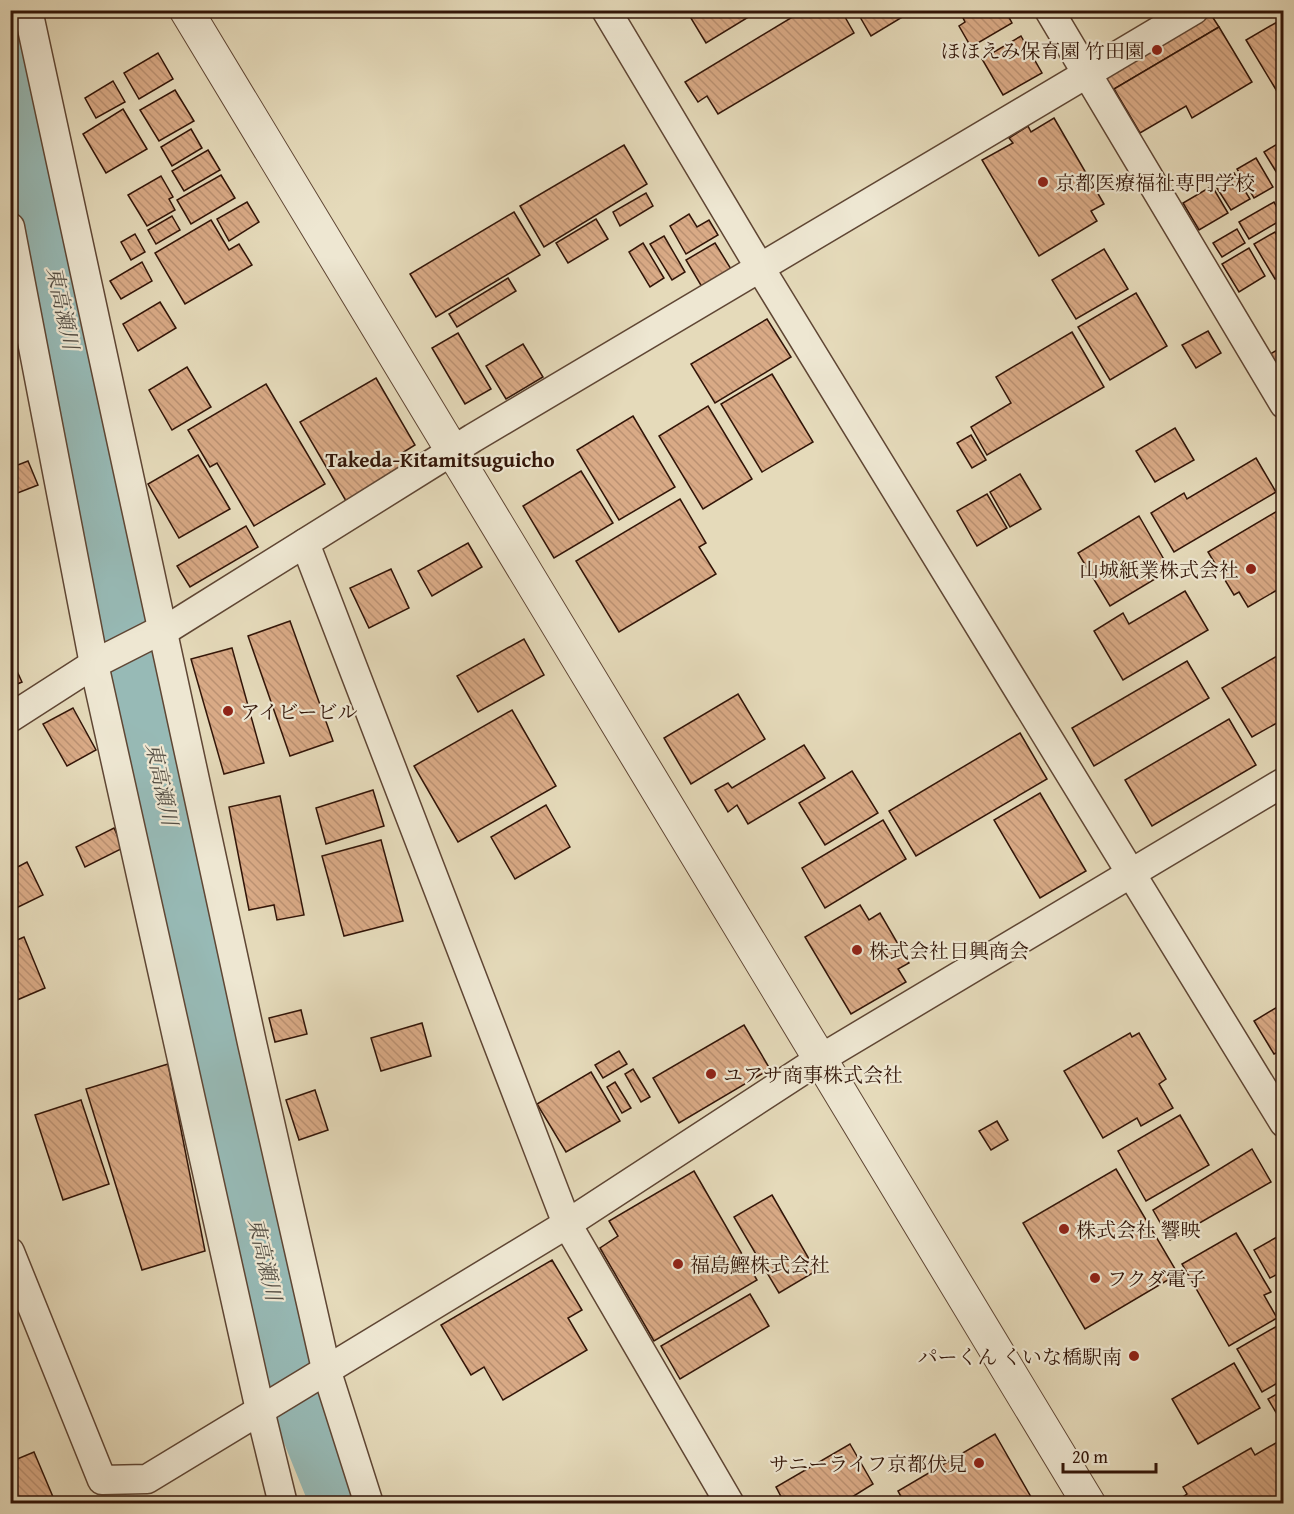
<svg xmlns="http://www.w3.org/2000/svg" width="1294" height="1514" viewBox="0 0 1294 1514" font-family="'Gentium Book Plus','Noto Serif JP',serif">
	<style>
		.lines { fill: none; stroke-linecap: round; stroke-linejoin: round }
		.river { stroke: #97bab6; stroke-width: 56 }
		.building { fill: url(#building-back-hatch); stroke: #321508; stroke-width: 1.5 }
		.minor-casing { stroke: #5f4634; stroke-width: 31 }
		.tertiary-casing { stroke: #5f4634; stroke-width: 35 }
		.minor { stroke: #eee7d2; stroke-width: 28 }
		.tertiary { stroke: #eee7d2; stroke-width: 33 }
		.poi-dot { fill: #8f2418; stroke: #eee7d2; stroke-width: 2 }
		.labels { text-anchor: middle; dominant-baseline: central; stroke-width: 4.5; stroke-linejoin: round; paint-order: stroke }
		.poi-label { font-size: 20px; fill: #321508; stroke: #eee7d2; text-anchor: start }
		.water-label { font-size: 21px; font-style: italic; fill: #554f45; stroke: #eee7d2 }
		.neighbourhood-label { font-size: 21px; font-weight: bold; fill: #321508; stroke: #eee7d2 }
	</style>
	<defs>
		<pattern id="building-back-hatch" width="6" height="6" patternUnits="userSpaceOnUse" patternTransform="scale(1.5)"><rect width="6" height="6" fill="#d9aa86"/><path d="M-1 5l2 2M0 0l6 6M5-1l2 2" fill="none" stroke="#bb9172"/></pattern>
	</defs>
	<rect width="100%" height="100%" fill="#e5daba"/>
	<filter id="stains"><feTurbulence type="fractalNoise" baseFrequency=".00333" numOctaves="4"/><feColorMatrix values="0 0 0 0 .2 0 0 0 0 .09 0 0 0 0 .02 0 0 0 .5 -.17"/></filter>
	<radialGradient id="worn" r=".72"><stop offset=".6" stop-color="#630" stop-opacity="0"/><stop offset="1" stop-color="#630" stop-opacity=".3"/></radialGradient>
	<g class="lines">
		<!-- river -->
		<path class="river" d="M10,57L59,303L227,1094L302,1413L339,1504"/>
	</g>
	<!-- building -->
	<g class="building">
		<path d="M686,10H760L706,43Z"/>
		<path d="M804,10H841L854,33L718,114L707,96L698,102L685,82Z"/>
		<path d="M856,10H914L871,36Z"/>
		<path d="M959,10H1005L1012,23L971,47L959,26L965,22Z"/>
		<path d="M1208,10L1219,27L1114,89L1117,95L1112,98L1099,75Z"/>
		<path d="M1284,18V103L1246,40Z"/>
		<path d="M1219,27L1252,82L1192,118L1186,106L1140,133L1114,89Z"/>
		<path d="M1021,36L1042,73L1003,95L982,59Z"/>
		<path d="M158,53L173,79L139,99L124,73Z"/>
		<path d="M113,81L125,102L96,118L85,98Z"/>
		<path d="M175,90L194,121L159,141L140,110Z"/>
		<path d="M123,109L147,149L106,173L83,134Z"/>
		<path d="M1054,118L1104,204L1091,211L1097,221L1039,256L982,160L1013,143L1009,138L1028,126L1031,132Z"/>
		<path d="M191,129L202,148L172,166L161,147Z"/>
		<path d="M1284,140V176L1280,178L1264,152Z"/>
		<path d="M624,145L647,184L544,247L520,206Z"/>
		<path d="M208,150L220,170L184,191L172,171Z"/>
		<path d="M1256,158L1273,187L1254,198L1237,169Z"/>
		<path d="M1234,173L1250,199L1231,210L1215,185Z"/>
		<path d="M221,175L235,198L191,224L177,200Z"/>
		<path d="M161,176L173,197L169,199L175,210L147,226L128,195Z"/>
		<path d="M1284,183V198L1277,187Z"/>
		<path d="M1212,186L1228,213L1199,230L1183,203Z"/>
		<path d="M646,193L653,206L620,226L613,212Z"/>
		<path d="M247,202L259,222L229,241L217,219Z"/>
		<path d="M1274,202L1283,219L1249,239L1239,222Z"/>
		<path d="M514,212L540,255L436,317L410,274Z"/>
		<path d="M689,214L697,227L709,220L718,235L686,254L670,226Z"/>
		<path d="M172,216L180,230L156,244L148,230Z"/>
		<path d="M596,219L608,239L568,263L556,243Z"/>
		<path d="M211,220L229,250L239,244L252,265L185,304L155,253Z"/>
		<path d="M1237,229L1245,243L1222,257L1213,243Z"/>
		<path d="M1275,232L1284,247V274L1275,279L1254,244Z"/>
		<path d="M135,234L145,252L131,260L121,242Z"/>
		<path d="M664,236L685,272L672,280L650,244Z"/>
		<path d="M643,243L664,278L650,287L629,252Z"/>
		<path d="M715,243L731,269L702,287L686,260Z"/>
		<path d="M1249,248L1265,276L1239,292L1222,264Z"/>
		<path d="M1104,249L1128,289L1076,319L1052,280Z"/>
		<path d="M142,262L152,281L121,299L110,281Z"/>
		<path d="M508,278L516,291L457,327L449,314Z"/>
		<path d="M1136,293L1167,346L1110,380L1078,327Z"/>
		<path d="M160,302L176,328L138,351L123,324Z"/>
		<path d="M767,319L791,357L715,403L691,364Z"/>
		<path d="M1208,331L1221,353L1196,368L1182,345Z"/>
		<path d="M1072,332L1104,387L987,455L971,427L1011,403L996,377Z"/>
		<path d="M458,333L491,389L465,404L432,348Z"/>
		<path d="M523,344L543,377L506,399L486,366Z"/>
		<path d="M1284,346V377L1270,354Z"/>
		<path d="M187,367L211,407L172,430L149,390Z"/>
		<path d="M772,374L813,442L762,472L721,404Z"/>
		<path d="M376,378L415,445L402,453L409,464L346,501L300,422Z"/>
		<path d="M266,384L325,484L254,526L217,463L210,467L188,430Z"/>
		<path d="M708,406L752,479L703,509L659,436Z"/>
		<path d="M633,416L675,487L619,520L577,450Z"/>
		<path d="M1175,428L1194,460L1155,482L1136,451Z"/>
		<path d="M971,435L986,460L972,468L957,443Z"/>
		<path d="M198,455L230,509L179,538L148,484Z"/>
		<path d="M1256,458L1276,492L1174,552L1151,513L1184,493L1187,499Z"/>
		<path d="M28,461L38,485L10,496V468Z"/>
		<path d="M581,471L613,523L554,558L523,506Z"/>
		<path d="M1020,474L1041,509L1010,527L990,492Z"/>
		<path d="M987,494L1007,528L977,546L957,511Z"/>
		<path d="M680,499L706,543L699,547L716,574L619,632L576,561Z"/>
		<path d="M1284,507V586L1248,607L1239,592L1234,595L1208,552Z"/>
		<path d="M1139,516L1170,570L1110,606L1078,553Z"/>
		<path d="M246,526L258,547L190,587L177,566Z"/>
		<path d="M468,543L482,567L432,596L418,571Z"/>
		<path d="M391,569L409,608L369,628L350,588Z"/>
		<path d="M1185,591L1208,630L1123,680L1094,631L1123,613L1129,624Z"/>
		<path d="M290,621L333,741L290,756L248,636Z"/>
		<path d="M524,639L544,675L478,712L457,676Z"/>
		<path d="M232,648L264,763L224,774L191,659Z"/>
		<path d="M10,656L22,682L10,687Z"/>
		<path d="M1277,656L1284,667V719L1252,737L1222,688Z"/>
		<path d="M1187,661L1209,698L1094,766L1072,728Z"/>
		<path d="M738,694L765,739L691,784L664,738Z"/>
		<path d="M73,708L96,750L67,766L43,724Z"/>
		<path d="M512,710L556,786L458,842L414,766Z"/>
		<path d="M1229,719L1256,765L1152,826L1125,780Z"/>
		<path d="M1020,733L1047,779L916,856L889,811Z"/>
		<path d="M804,745L825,778L748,824L737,805L728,812L715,790L728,783L732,788Z"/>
		<path d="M852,771L878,813L825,845L799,803Z"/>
		<path d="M373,790L384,826L326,844L316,808Z"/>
		<path d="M1040,793L1086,871L1040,898L994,820Z"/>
		<path d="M280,796L304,915L277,920L274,905L249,910L229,807Z"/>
		<path d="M546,805L570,847L515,879L491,837Z"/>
		<path d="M883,820L906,859L825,908L802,868Z"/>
		<path d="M114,828L123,848L85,867L76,847Z"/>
		<path d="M381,840L403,921L344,936L322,856Z"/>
		<path d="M27,862L43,895L10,911V871Z"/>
		<path d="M860,905L869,920L880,913L909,963L898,969L906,982L851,1014L805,937Z"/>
		<path d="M24,937L45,988L10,1003V943Z"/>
		<path d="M1284,1003V1049L1274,1054L1254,1021Z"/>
		<path d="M301,1010L307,1034L275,1042L269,1018Z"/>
		<path d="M422,1023L431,1056L381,1071L371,1038Z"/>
		<path d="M744,1025L770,1069L679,1123L653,1078Z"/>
		<path d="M1130,1033L1132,1037L1139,1033L1166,1079L1159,1084L1173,1108L1141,1126L1137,1118L1103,1138L1064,1071Z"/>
		<path d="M619,1051L627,1064L603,1078L595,1065Z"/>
		<path d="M168,1064L205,1251L142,1270L86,1089Z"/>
		<path d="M633,1069L650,1097L641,1102L625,1074Z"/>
		<path d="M591,1072L620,1121L566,1152L537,1104Z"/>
		<path d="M615,1082L631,1108L622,1113L607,1087Z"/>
		<path d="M315,1090L328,1130L299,1140L286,1100Z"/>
		<path d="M81,1100L109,1184L63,1200L35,1115Z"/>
		<path d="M1180,1115L1209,1165L1146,1201L1118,1151Z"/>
		<path d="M997,1121L1008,1140L991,1150L979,1131Z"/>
		<path d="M1252,1149L1271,1182L1170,1240L1153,1210Z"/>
		<path d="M1116,1169L1178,1274L1085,1329L1023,1223Z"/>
		<path d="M694,1171L757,1280L654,1341L600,1248L618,1236L609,1221Z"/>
		<path d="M772,1195L816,1271L779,1293L734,1217Z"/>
		<path d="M1236,1233L1271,1292L1264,1295L1277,1318L1229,1346L1182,1264Z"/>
		<path d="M1284,1233V1271L1270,1278L1254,1250Z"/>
		<path d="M552,1260L582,1310L568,1318L587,1350L503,1400L484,1367L471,1375L441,1325Z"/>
		<path d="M750,1294L769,1326L680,1379L661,1346Z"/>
		<path d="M1284,1322V1379L1262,1392L1237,1349Z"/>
		<path d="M1234,1363L1260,1408L1198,1444L1172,1399Z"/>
		<path d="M1284,1390V1426L1268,1399Z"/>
		<path d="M995,1434L1035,1504H905L898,1491Z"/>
		<path d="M1281,1440L1284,1491L1280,1493L1282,1497L1271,1504H1172L1187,1494L1183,1487L1251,1448L1255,1455Z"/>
		<path d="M850,1444L873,1484L841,1504H785L776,1487Z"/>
		<path d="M34,1452L56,1504H10V1462Z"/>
	</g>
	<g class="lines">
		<!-- minor casing -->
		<g class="minor-casing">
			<g id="minor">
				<path d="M28,10L252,1043L326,1369L369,1504"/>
				<path d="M606,10L760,268L1284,1123"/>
				<path d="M1049,10L1284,404"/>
				<path d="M10,227L94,664L260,1410L283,1504"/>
				<path d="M305,543L567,1224L730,1504"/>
				<path d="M10,718L94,664L155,633L164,631L473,438L1194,10"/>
				<path d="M10,1252L102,1480L147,1479L567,1224L820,1059L1284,782"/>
			</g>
		</g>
		<!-- tertiary casing -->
		<g class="tertiary-casing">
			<path id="tertiary" d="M186,10L1089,1504"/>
		</g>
		<!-- minor -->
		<use href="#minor" class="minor"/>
		<!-- tertiary -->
		<use href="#tertiary" class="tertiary"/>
	</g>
	<!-- markers -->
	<g class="poi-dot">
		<circle cx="1157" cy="50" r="6"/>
		<circle cx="1043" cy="182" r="6"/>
		<circle cx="1251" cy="569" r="6"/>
		<circle cx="228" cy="711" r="6"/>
		<circle cx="857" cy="950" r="6"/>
		<circle cx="711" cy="1074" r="6"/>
		<circle cx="1064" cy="1229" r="6"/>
		<circle cx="678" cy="1264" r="6"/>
		<circle cx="1095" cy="1278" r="6"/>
		<circle cx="1134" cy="1356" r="6"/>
		<circle cx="979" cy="1463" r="6"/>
	</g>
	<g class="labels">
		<!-- poi labels -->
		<g class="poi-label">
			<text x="1145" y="50" text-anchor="end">ほほえみ保育園 竹田園</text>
			<text x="1055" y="182">京都医療福祉専門学校</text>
			<text x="1239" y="569" text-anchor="end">山城紙業株式会社</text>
			<text x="240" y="711">アイビービル</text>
			<text x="869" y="950">株式会社日興商会</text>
			<text x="723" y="1074">ユアサ商事株式会社</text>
			<text x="1076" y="1229">株式会社 響映</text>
			<text x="690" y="1264">福島鰹株式会社</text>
			<text x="1107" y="1278">フクダ電子</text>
			<text x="1122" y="1356" text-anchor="end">パーくん くいな橋駅南</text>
			<text x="967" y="1463" text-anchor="end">サニーライフ京都伏見</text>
		</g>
		<!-- water labels -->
		<g class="water-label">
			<text transform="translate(63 308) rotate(78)">東高瀬川</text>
			<text transform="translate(162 784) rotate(78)">東高瀬川</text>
			<text transform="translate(265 1259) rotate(77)">東高瀬川</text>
		</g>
		<!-- neighbourhood labels -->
		<g class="neighbourhood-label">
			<text x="440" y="459">Takeda-Kitamitsuguicho</text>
		</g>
	</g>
	<!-- margin -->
	<rect width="1294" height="1514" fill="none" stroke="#e5daba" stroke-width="36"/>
	<rect x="12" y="12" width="1270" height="1490" fill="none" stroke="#321508" stroke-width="3"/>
	<rect x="18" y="18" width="1258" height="1478" fill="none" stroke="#321508" stroke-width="1.5"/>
	<!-- scale -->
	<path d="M1063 1463v9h93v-9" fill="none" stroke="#321508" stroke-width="3"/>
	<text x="1072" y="1463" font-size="18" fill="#321508" stroke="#eee7d2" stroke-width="4.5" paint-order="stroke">20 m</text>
	<rect width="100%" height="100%" filter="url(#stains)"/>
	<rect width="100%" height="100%" fill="url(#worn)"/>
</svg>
